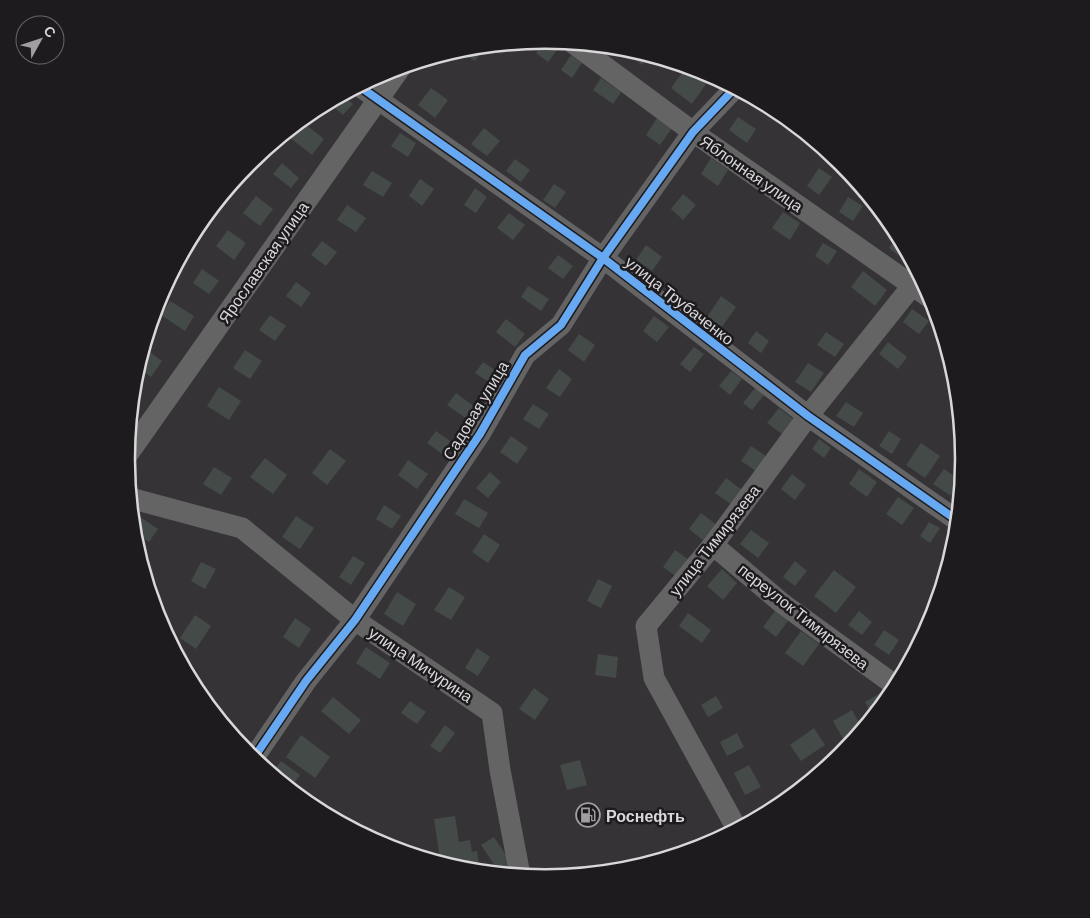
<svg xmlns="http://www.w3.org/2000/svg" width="1090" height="918" viewBox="0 0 1090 918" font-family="Barlow,sans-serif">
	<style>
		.building { fill: #444a48 }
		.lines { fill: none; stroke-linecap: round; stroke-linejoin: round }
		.minor { stroke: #656465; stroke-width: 21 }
		.cycleway-casing { stroke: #1d1b1d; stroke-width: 11 }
		.cycleway { stroke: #66a8f1; stroke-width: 8 }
		.labels { text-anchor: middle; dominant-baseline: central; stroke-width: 5; stroke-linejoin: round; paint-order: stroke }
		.street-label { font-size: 16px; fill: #dad7da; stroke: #1d1b1d }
		.poi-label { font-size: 16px; font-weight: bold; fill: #dad7da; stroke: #1d1b1d; text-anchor: start }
		.rim { fill: none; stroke: #dad7da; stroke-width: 2.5 }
	</style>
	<rect width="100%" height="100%" fill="#353336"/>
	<!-- building -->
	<g class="building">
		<path d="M546,40H550L559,47L548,62L536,53Z"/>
		<path d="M477,47L482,50L475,61L458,50Z"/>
		<path d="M634,50L649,55L642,65L630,56Z"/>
		<path d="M571,55L582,63L572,78L561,70Z"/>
		<path d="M685,69L706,84L692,104L671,88Z"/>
		<path d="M601,78L621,92L613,104L593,90Z"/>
		<path d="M431,88L448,100L435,118L418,105Z"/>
		<path d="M342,95L353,104L343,115L328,102Z"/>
		<path d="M738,117L756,129L747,143L729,130Z"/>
		<path d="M657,118L672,128L660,145L646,135Z"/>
		<path d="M301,121L324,139L312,155L289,137Z"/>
		<path d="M484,128L500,141L487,156L471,144Z"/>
		<path d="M400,133L416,143L408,157L391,146Z"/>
		<path d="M711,158L728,170L718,186L701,174Z"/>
		<path d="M515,159L530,170L521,182L506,171Z"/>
		<path d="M282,163L299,178L291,188L273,174Z"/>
		<path d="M819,168L832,177L819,195L807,186Z"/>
		<path d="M372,171L392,183L383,197L363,185Z"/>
		<path d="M420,179L434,189L422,206L409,196Z"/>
		<path d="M554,184L566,192L555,208L543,200Z"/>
		<path d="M475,188L487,197L476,213L464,205Z"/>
		<path d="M683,194L696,205L683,220L671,209Z"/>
		<path d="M256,196L273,209L260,226L243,213Z"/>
		<path d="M848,197L863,206L853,221L839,212Z"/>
		<path d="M347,205L366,218L356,232L337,220Z"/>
		<path d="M783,212L800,223L790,240L772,228Z"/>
		<path d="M509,213L525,225L513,240L497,228Z"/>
		<path d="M228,230L246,243L234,260L216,246Z"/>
		<path d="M899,236L910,256L906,261L889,248Z"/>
		<path d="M322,241L337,252L326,266L311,255Z"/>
		<path d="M823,243L837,251L828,265L815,256Z"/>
		<path d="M646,245L662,257L652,271L636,260Z"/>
		<path d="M558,255L573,266L563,279L548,268Z"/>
		<path d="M202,269L219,281L209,294L193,283Z"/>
		<path d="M863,271L887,290L875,306L851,287Z"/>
		<path d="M296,282L311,293L301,307L286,296Z"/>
		<path d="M528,286L549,299L541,311L521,297Z"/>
		<path d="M721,296L736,307L722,327L707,317Z"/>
		<path d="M170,301L194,316L185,331L161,315Z"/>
		<path d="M912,309L929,321L919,334L903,322Z"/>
		<path d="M270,315L286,326L275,341L259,330Z"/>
		<path d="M654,316L669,327L657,342L643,331Z"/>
		<path d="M506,319L525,334L515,347L496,332Z"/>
		<path d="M756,331L769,341L761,353L748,343Z"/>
		<path d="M826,332L844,344L835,357L817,345Z"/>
		<path d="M579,334L595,345L584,362L568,350Z"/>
		<path d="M888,342L907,357L898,369L879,354Z"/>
		<path d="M694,347L704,354L690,372L680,364Z"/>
		<path d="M146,349L162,361L151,377L137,367L140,357Z"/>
		<path d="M245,350L262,361L250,379L233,368Z"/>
		<path d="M483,362L498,372L490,383L475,373Z"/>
		<path d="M808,363L824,373L811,392L795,382Z"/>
		<path d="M559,369L572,379L560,397L546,388Z"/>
		<path d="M731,371L742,379L730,395L719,386Z"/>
		<path d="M219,387L241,401L229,420L207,406Z"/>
		<path d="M755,388L764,395L752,410L743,403Z"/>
		<path d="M456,393L475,407L467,419L447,405Z"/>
		<path d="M846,402L863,413L854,427L836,416Z"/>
		<path d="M533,404L549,414L539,429L523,419Z"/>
		<path d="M779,408L793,419L782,434L767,423Z"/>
		<path d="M436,431L450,441L442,454L427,443Z"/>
		<path d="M889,431L901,439L892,454L879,446Z"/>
		<path d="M511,436L528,448L517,464L500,452Z"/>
		<path d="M819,439L831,448L824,458L812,449Z"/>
		<path d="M921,443L940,456L925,478L906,465Z"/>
		<path d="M751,446L766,456L756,471L741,461Z"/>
		<path d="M330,449L346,461L327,485L312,473Z"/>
		<path d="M265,458L287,475L273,494L250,477Z"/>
		<path d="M408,460L428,474L417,489L398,475Z"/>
		<path d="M214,467L232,478L221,495L203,484Z"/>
		<path d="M859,469L877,482L867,497L849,484Z"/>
		<path d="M944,469L961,481L951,496L933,484Z"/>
		<path d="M490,472L501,482L488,498L476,488Z"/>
		<path d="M792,474L806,485L795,500L781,489Z"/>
		<path d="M726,478L742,490L732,505L715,493Z"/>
		<path d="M898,497L914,508L902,525L886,514Z"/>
		<path d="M464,499L488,513L479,528L455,514Z"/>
		<path d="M384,505L401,516L392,529L376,519Z"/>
		<path d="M133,512L158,529L149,542L133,531L131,514Z"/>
		<path d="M701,513L717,525L704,541L689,529Z"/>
		<path d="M296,516L314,528L300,549L282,537Z"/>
		<path d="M929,522L940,528L930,543L920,536Z"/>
		<path d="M751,530L769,543L758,558L740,544Z"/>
		<path d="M484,534L500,545L488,563L472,552Z"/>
		<path d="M953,542L955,543L949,563L942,558Z"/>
		<path d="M675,550L689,560L677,577L663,567Z"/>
		<path d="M353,556L365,563L351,585L339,577Z"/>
		<path d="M795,561L807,571L795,586L783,577Z"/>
		<path d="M201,562L216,569L205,589L191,581Z"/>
		<path d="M722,569L737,583L723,600L707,586Z"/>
		<path d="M834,570L856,587L836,613L814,596Z"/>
		<path d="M598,579L612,586L601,608L587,601Z"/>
		<path d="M449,587L465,597L451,620L434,610Z"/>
		<path d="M397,592L416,604L403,626L384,614Z"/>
		<path d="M775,611L788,621L776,637L763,627Z"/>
		<path d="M859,611L872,622L862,635L848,625Z"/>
		<path d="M688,613L711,630L702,643L679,626Z"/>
		<path d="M195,615L211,626L196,649L180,638Z"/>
		<path d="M295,618L311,629L299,648L283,637Z"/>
		<path d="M884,630L899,640L889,655L874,645Z"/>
		<path d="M801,631L819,644L803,666L785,653Z"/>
		<path d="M366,647L390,663L380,679L356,663Z"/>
		<path d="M477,648L490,657L478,676L465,668Z"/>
		<path d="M598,654L618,657L616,678L595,675Z"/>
		<path d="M534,688L549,699L535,720L519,709Z"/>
		<path d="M882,692L887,700L873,717L865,702Z"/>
		<path d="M716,696L723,708L708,717L701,705Z"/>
		<path d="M333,697L361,720L349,734L321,711Z"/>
		<path d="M410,701L426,712L417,724L401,713Z"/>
		<path d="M852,710L862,728L843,739L833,721Z"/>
		<path d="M217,715L239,732L234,738L216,716Z"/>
		<path d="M445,725L455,733L440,753L430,746Z"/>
		<path d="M814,728L825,745L801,761L790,745Z"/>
		<path d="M737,733L744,747L727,756L720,742Z"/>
		<path d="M301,735L330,757L315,778L286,757Z"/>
		<path d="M580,760L587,785L567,790L560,765Z"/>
		<path d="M281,761L300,775L290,789L271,774Z"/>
		<path d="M749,765L761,787L745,795L734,773Z"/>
		<path d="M455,816L459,842L470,840L472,852L477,851L480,872L463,870L436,862V859H440L434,819Z"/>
		<path d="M494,837L512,864L500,873L481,845Z"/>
	</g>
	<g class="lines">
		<!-- minor -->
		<g class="minor">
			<path d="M573,43L693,132L933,300"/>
			<path d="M359,86L603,258L808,416L958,521"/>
			<path d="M126,457L401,67"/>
			<path d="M130,498L242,528L355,620L492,713L500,770L520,875"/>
			<path d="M713,545L783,604L896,686"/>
			<path d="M253,759L306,681L355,620L480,434L525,355L561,325L603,258L693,132L735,88"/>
			<path d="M737,829L654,678L646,626L713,545L808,416L920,276"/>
		</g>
		<!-- cycleway casing -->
		<g class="cycleway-casing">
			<g id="cycleway">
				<path d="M359,86L603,258L808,416L958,521"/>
				<path d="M253,759L306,681L355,620L480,434L525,355L561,325L603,258L693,132L735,88"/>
			</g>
		</g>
		<!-- cycleway -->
		<use href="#cycleway" class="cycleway"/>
	</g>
	<!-- icons -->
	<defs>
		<g id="fuel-ring" transform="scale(1.25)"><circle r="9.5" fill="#1d1b1d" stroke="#a09ea1" stroke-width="1.5"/><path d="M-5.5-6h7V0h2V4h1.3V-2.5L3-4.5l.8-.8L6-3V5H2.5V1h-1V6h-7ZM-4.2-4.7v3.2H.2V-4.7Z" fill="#a09ea1"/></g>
	</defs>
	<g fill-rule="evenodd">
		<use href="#fuel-ring" x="588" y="815"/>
	</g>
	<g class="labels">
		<!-- street labels -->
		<g class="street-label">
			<text transform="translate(752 173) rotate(35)">Яблонная улица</text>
			<text transform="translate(263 262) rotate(-55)">Ярославская улица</text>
			<text transform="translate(680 300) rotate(38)">улица Трубаченко</text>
			<text transform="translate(475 410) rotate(-59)">Садовая улица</text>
			<text transform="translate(714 540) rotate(-52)">улица Тимирязева</text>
			<text transform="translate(804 616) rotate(38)">переулок Тимирязева</text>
			<text transform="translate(421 664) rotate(34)">улица Мичурина</text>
		</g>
		<!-- poi labels -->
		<g class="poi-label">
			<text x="606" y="815">Роснефть</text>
		</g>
	</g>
	<!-- crop -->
	<path d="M0 0H1090V918H0ZM135 459a410 410 0 1 1 820 0a410 410 0 1 1-820 0Z" fill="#1d1b1d" fill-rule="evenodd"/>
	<path class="rim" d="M135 459a410 410 0 1 1 820 0a410 410 0 1 1-820 0Z"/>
	<!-- north arrow -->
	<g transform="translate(40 40) rotate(50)"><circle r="24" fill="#1d1b1d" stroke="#696669"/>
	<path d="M0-4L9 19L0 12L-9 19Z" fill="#a09ea1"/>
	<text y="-8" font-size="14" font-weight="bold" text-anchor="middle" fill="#dad7da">С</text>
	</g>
</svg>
